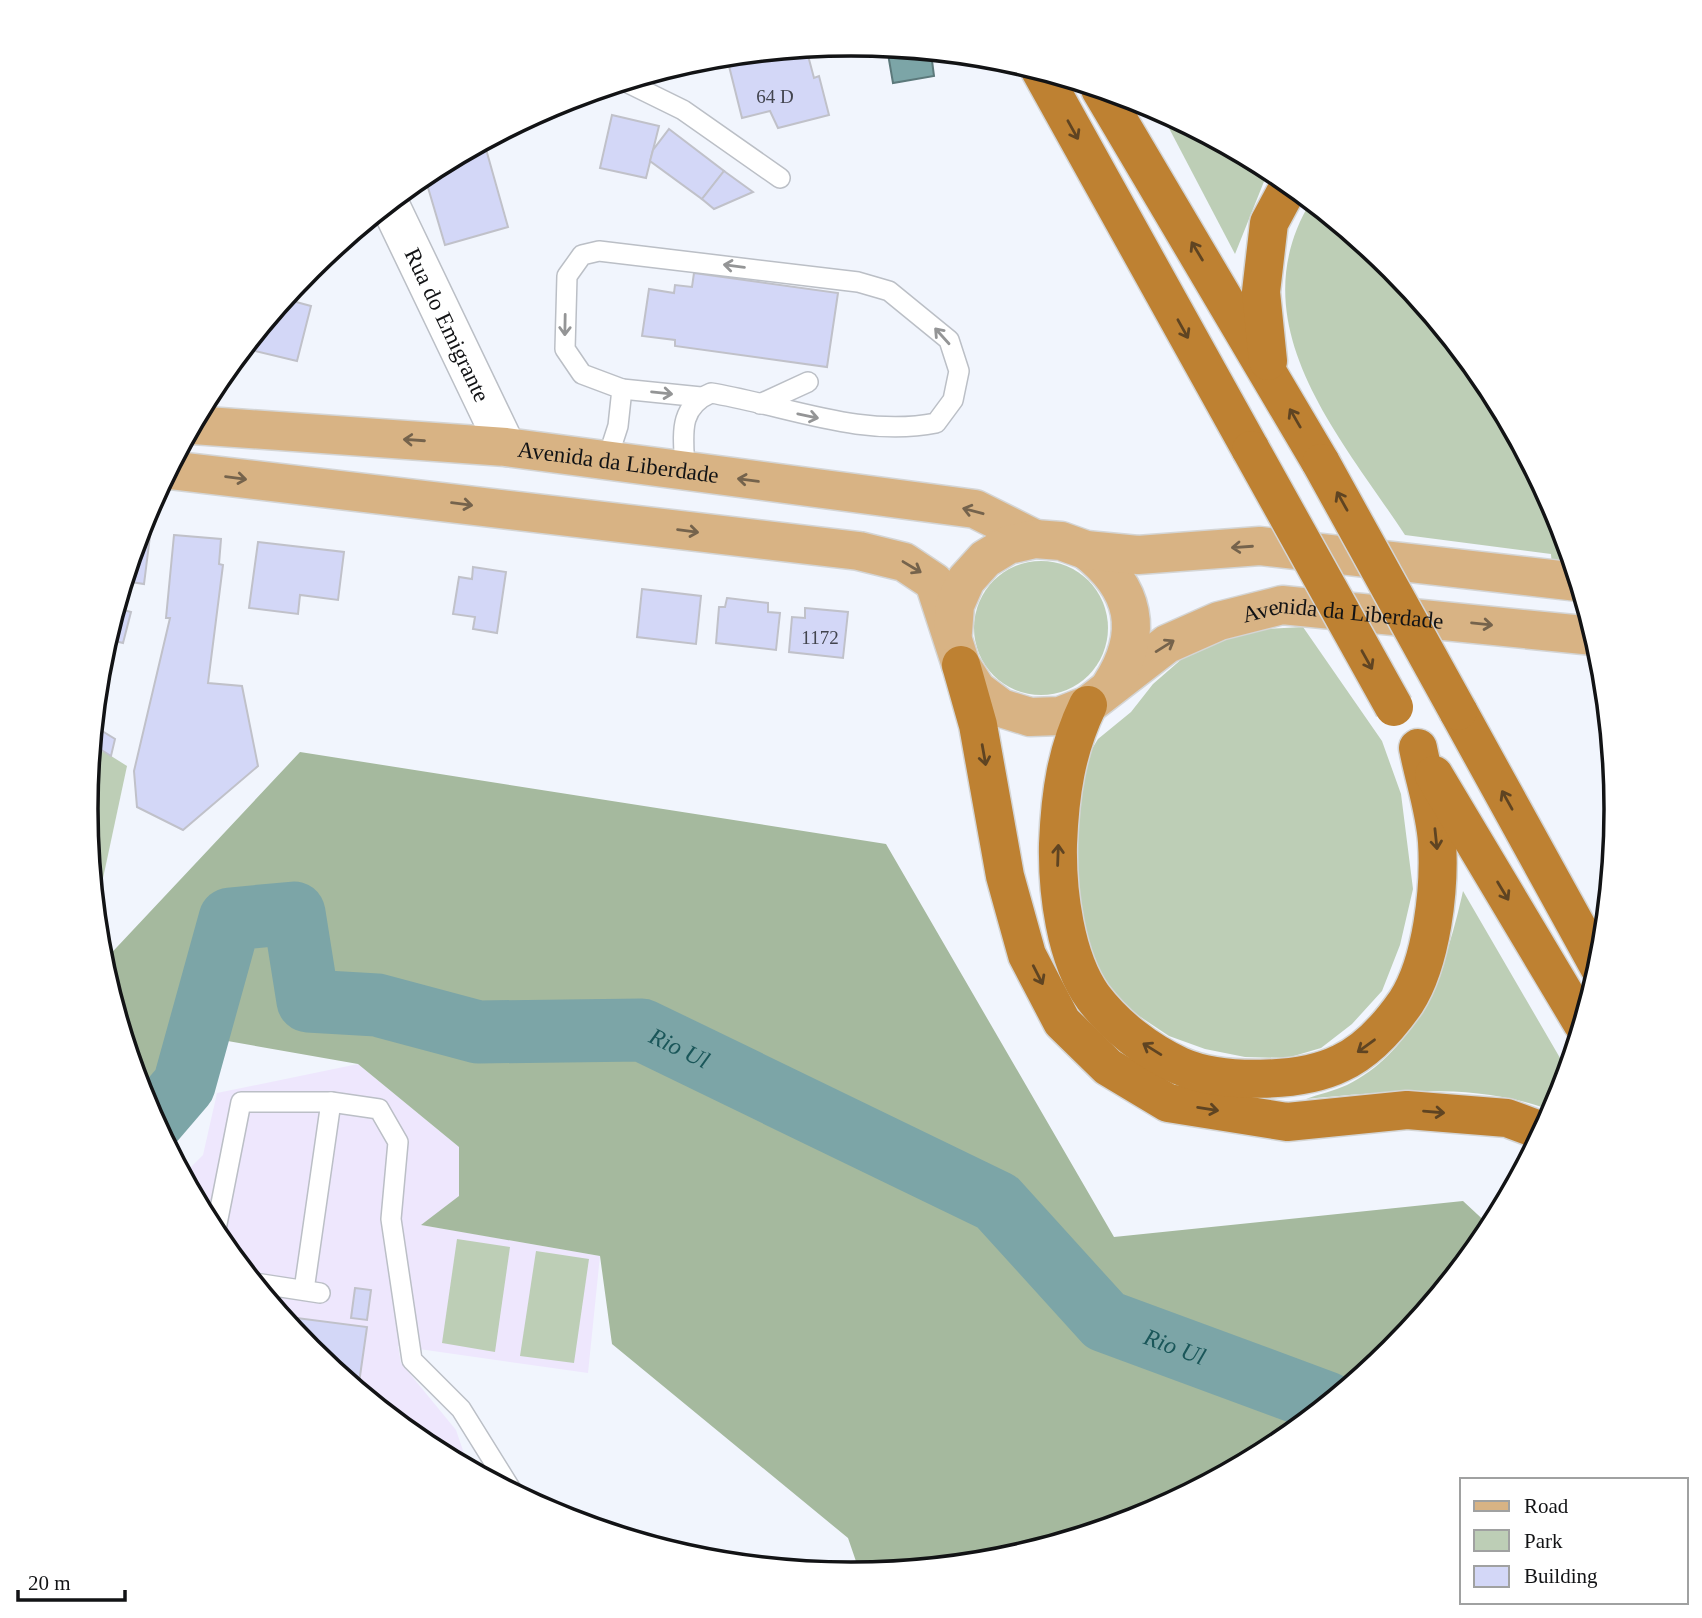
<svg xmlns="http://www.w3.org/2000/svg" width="1702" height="1618" viewBox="0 0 1702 1618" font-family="'Times New Roman',serif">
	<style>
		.education { fill: #eee7fd }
		.green { fill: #bdceb6 }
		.forest { fill: #a5b99e }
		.water { fill: #7ca5a7; stroke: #5c797b; stroke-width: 2 }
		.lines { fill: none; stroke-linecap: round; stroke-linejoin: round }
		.river { stroke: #7ca5a7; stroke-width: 63 }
		.building { fill: #d3d7f7; stroke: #c0c1c9; stroke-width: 2 }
		.lane-casing { stroke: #bbbfc6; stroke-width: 22 }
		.street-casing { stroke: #bbbfc6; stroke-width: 41 }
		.primary-casing { stroke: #d4d5d5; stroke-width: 41 }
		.highway-casing { stroke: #d4d5d5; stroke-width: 41 }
		.lane { stroke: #fff; stroke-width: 19 }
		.street { stroke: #fff; stroke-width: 38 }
		.primary { stroke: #d8b384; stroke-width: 38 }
		.highway { stroke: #be8132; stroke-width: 38 }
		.highway-bridge-casing { stroke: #d4d5d5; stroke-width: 41; stroke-linecap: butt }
		.highway-bridge { stroke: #be8132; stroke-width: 38 }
		.oneway { stroke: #5f4422 }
		.oneway2 { stroke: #949596 }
		.oneway3 { stroke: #75634c }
		.labels { text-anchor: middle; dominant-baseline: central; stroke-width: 7; stroke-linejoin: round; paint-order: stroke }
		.number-label { font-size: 19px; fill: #42444e }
		.street-label { font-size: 23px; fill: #121315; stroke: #fff }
		.water-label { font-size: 24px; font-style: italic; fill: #1a5659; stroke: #fff }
		.rim { fill: none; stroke: #121315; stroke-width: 3.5 }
	</style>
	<rect width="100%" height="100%" fill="#f1f5fd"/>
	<!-- education -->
	<path class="education" d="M358,1064L459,1147L460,1196L422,1225L600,1256L588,1373L398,1346L401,1363L456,1430L469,1468L426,1445L310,1350L215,1234L183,1175L203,1155L217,1093Z"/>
	<!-- green -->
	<g class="green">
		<path d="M1160,111L1269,169L1235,254Z"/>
		<path d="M1311,201L1392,268L1487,384L1558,517L1574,571L1552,568L1551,554L1405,535C1339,435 1237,323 1311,201Z"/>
		<circle cx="1041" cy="628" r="67"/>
		<path d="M1303,627L1382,741L1401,794L1413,889L1400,945L1382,991L1352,1024L1321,1048L1287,1058L1245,1057L1205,1049L1169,1036L1136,1014L1106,985L1086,939L1076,892L1074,834L1084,762L1098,739L1131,712L1153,684L1184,657L1248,630Z"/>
		<path d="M92,744L127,766L96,911L86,809Z"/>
		<path d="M1463,891L1567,1070L1553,1111C1475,1081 1387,1092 1306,1099C1319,1094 1334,1091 1347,1085C1420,1049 1447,963 1463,891Z"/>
		<path d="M457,1239L510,1247L495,1352L442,1343Z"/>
		<path d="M536,1251L589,1259L574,1363L520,1356Z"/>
	</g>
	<!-- forest -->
	<path class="forest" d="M300,752L886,844L1114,1237L1463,1201L1491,1227L1392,1350L1276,1446L1143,1516L1000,1560L860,1573L848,1538L612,1344L600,1256L421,1225L459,1196V1147L358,1064L171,1031L155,1123L144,1101L102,963Z"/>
	<!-- water -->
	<path class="water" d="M897,53L901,58L931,53L934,76L893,83L888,54Z"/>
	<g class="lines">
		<!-- river -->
		<path class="river" id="s1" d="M154,1120L184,1085L230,919L294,913L308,1001L377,1005L478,1032L642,1030L997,1202L1105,1321L1327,1403"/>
	</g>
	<!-- building -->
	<g class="building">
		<path d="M806,48L814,78L819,76L829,115L778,128L770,111L742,118L727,58Z"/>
		<path d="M612,115L659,126L646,178L600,168Z"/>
		<path d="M669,129L724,171L702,199L650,161L653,150Z"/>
		<path d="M484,142L508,227L445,245L424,174Z"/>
		<path d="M724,171L753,192L714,209L702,199Z"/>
		<path d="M694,273L838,293L827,367L675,346V340L642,336L649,289L674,293L675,285L692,287Z"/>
		<path d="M285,299L311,306L297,361L251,350L255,335Z"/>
		<path d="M141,527L151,528L144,584L124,581Z"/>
		<path d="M174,535L221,539L219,564L223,565L208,683L242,686L258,766L183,830L137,807L134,771L170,618H166Z"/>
		<path d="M258,542L344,552L338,600L300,595L298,614L249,608Z"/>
		<path d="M473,567L506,572L497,633L473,629L475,617L453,614L459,577L472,579Z"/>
		<path d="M642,589L701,596L696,644L637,637Z"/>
		<path d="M727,598L768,603V612L780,613L776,650L716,643L719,607H725Z"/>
		<path d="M116,608L131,612L123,643L107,639Z"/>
		<path d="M805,608L848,612L843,658L789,652L792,617L805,618Z"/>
		<path d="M94,726L115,739L111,756L92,744Z"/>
		<path d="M355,1288L371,1290L367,1320L351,1318Z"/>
		<path d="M281,1316L367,1327L358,1390L310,1350Z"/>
	</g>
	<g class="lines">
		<!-- lane casing -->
		<g class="lane-casing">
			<g id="lane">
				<path d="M626,82L683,110L780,178"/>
				<path d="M622,389L701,397"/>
				<path d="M760,404L808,382"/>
				<path d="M607,460L618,426L622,389L582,374L565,349L567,276L582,255L599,251L858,282L889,291L949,340L959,371L953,400L936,423C860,438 785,405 711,393C676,408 684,438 685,471"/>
				<path d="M331,1102L379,1109L398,1142L391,1219L412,1360L461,1409L512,1491"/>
				<path d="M215,1234L241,1102H331L304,1290"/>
				<path d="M255,1283L320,1293"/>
			</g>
		</g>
		<!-- street casing -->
		<g class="street-casing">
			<g id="street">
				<path id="s2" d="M389,203L506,447"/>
			</g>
		</g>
		<!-- primary casing -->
		<g class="primary-casing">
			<g id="primary">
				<path id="s3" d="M193,425L506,447L975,509L1035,539"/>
				<path id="s4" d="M169,470L859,551L904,562L934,582L961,665L977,690L1001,708L1030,717L1060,716L1088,705L1167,644L1219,621L1282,605L1594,636"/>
				<path d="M1086,550C1135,588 1145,632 1111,685"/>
				<path d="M953,632L955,605L966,580L985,559L1008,545L1035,539L1061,541L1086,550L1138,555L1260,546L1578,582"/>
			</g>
		</g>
		<!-- highway casing -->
		<g class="highway-casing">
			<g id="highway">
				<path d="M1040,70L1251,450"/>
				<path d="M1100,89L1321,463"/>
				<path d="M1268,361L1261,292L1269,223L1290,184"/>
				<path d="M961,665L978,725L1005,876L1027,955L1062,1022L1108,1067L1168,1103L1287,1122L1407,1110L1507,1118L1542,1131"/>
				<path d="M1088,705C1066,751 1060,794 1058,844C1057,891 1065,958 1093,997C1115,1026 1147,1051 1180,1066C1221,1084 1301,1083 1341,1063C1367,1051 1390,1025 1406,1002C1432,962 1440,888 1437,842C1435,811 1424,779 1418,748"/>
				<path d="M1458,711L1599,967"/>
				<path d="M1434,775L1582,1023"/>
			</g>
		</g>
		<!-- lane -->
		<use href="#lane" class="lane"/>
		<!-- street -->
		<use href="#street" class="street"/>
		<!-- primary -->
		<use href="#primary" class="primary"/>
		<!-- highway -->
		<use href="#highway" class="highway"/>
		<!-- highway-bridge casing -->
		<g class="highway-bridge-casing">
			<g id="highway-bridge">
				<path d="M1251,450L1394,707"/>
				<path d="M1321,463L1458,711"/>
			</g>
		</g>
		<!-- highway-bridge -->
		<use href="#highway-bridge" class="highway-bridge"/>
	</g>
	<!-- one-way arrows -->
	<defs><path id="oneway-shaft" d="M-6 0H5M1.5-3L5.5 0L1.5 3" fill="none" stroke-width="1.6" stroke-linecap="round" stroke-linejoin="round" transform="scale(1.75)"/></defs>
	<g class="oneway">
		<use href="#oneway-shaft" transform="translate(1073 130) rotate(61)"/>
		<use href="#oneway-shaft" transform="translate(1197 251) rotate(-121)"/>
		<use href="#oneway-shaft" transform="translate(1183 329) rotate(61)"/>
		<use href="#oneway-shaft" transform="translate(1295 418) rotate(-120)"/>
		<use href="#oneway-shaft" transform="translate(1342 501) rotate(-119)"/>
		<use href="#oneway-shaft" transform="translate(1367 660) rotate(61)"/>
		<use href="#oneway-shaft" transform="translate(984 755) rotate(80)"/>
		<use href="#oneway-shaft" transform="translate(1507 800) rotate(-119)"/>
		<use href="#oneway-shaft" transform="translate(1436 839) rotate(84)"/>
		<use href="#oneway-shaft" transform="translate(1058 855) rotate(-88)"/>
		<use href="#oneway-shaft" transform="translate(1503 891) rotate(59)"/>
		<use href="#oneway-shaft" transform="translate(1038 975) rotate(63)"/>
		<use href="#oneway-shaft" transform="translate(1366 1046) rotate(144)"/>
		<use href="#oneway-shaft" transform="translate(1152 1049) rotate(-148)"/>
		<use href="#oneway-shaft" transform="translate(1208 1109) rotate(9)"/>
		<use href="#oneway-shaft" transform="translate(1434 1112) rotate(5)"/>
	</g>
	<g class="oneway2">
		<use href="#oneway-shaft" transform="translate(734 266) rotate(-173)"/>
		<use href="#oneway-shaft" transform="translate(565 325) rotate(91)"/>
		<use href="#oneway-shaft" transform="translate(942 336) rotate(-132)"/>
		<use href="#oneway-shaft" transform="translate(662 393) rotate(6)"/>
		<use href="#oneway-shaft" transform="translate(808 416) rotate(12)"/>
	</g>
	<g class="oneway3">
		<use href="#oneway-shaft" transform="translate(414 440) rotate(-176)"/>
		<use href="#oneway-shaft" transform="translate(236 478) rotate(7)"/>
		<use href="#oneway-shaft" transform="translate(748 480) rotate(-172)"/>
		<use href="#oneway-shaft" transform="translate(462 504) rotate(7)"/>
		<use href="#oneway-shaft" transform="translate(973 511) rotate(-165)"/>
		<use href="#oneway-shaft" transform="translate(688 531) rotate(7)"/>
		<use href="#oneway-shaft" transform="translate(1242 547) rotate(176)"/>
		<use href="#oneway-shaft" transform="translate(912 567) rotate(31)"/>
		<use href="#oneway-shaft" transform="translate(1482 624) rotate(6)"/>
		<use href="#oneway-shaft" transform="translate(1165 646) rotate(-32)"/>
	</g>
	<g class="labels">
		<!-- number labels -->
		<g class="number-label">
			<text x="775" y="96">64 D</text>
			<text x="820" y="637">1172</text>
		</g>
		<!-- street labels -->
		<g class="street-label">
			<text stroke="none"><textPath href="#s2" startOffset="135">Rua do Emigrante</textPath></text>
			<text stroke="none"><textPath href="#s3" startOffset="427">Avenida da Liberdade</textPath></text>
			<text stroke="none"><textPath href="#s4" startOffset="1297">Avenida da Liberdade</textPath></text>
		</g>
		<!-- water labels -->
		<g class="water-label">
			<text stroke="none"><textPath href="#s1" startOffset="751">Rio Ul</textPath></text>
			<text stroke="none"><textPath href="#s1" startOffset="1339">Rio Ul</textPath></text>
		</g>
	</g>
	<!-- crop -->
	<path d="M0 0H1702V1618H0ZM98 809a753 753 0 1 1 1506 0a753 753 0 1 1-1506 0Z" fill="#fff" fill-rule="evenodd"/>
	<path class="rim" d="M98 809a753 753 0 1 1 1506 0a753 753 0 1 1-1506 0Z"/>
	<!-- legend -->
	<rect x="1460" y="1478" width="228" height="126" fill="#ffffff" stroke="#a0a1a1" stroke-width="2"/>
	<rect x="1474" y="1501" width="35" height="10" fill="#d8b384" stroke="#a0a1a1" stroke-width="2"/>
	<text x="1524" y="1513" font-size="21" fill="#121315">Road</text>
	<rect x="1474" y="1530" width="35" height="21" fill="#bdceb6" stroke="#a0a1a1" stroke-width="2"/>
	<text x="1524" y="1548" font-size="21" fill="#121315">Park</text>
	<rect x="1474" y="1566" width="35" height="21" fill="#d3d7f7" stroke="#a0a1a1" stroke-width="2"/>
	<text x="1524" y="1583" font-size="21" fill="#121315">Building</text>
	<!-- scale -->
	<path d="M18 1590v10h107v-10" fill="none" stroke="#121315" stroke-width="3.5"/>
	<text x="28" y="1590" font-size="21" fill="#121315" stroke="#ffffff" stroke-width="5" paint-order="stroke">20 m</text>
</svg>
